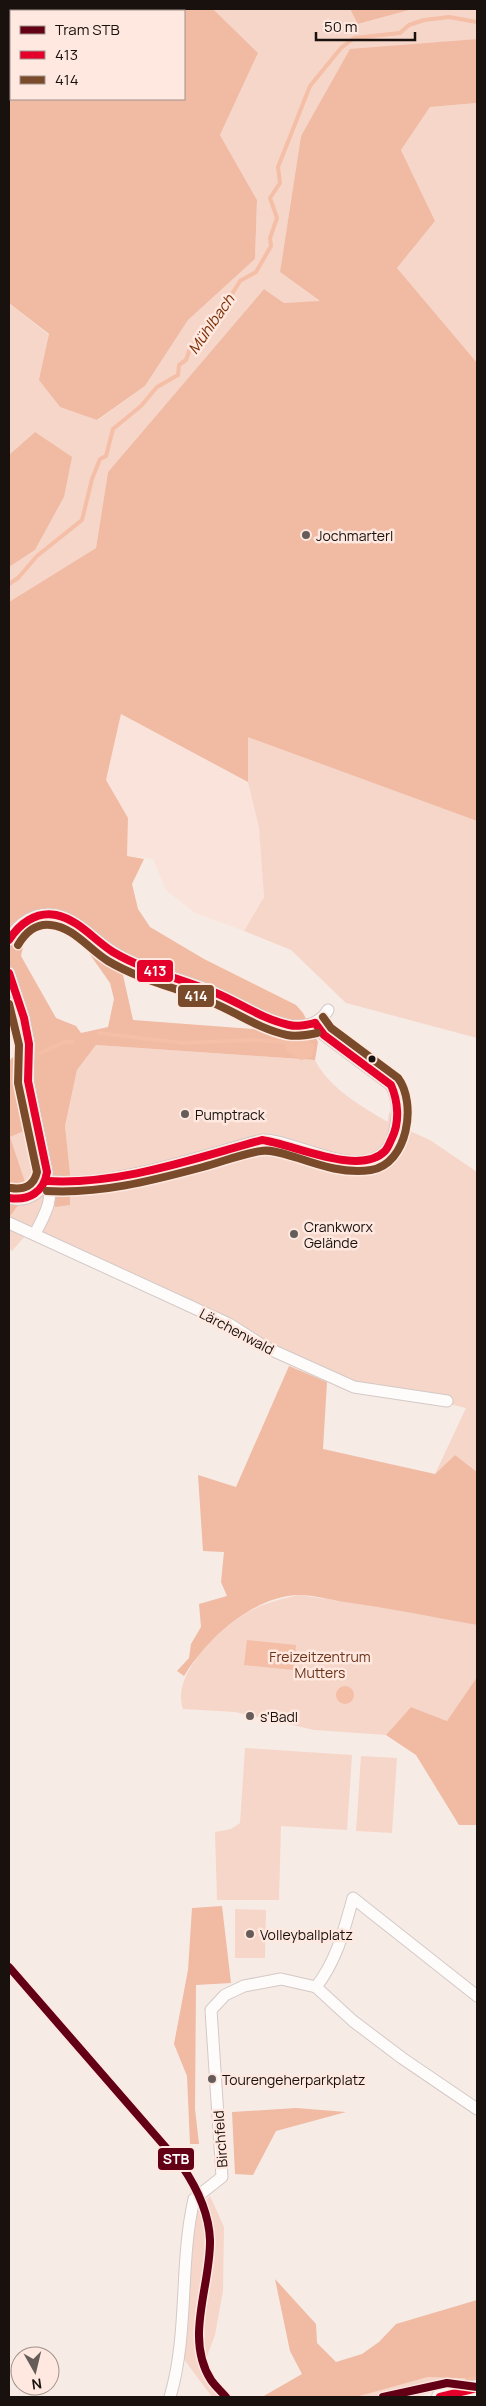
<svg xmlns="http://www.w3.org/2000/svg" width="486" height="2406" viewBox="0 0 486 2406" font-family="Manrope,sans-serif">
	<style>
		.built { fill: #fae3da }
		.green { fill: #f6d6c9 }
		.forest { fill: #f0baa3; fill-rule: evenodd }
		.water { fill: #f4bea7 }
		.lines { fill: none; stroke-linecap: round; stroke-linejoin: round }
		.stream { stroke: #f4bea7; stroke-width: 4 }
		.minor-casing { stroke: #d3c9c6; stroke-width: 13 }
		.secondary-casing { stroke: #d3c9c6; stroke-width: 18 }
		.minor { stroke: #fefcfb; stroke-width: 11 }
		.secondary { stroke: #f9f5f4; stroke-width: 16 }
		.bus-1-casing { stroke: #fee8df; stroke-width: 11 }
		.bus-2-casing { stroke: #fee8df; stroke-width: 11 }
		.bus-1 { stroke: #e4002b; stroke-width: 8 }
		.bus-2 { stroke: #7a4b2a; stroke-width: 8 }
		.tram-1-casing { stroke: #fee8df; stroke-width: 11 }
		.tram-1 { stroke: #630016; stroke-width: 8 }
		.poi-dot { fill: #665d5a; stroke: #fee8df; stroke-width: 2 }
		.bus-dot { fill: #18110e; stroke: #fee8df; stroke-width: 2 }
		.labels { text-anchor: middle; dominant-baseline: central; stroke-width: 5; stroke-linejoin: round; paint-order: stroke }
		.poi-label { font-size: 14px; fill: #18110e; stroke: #fee8df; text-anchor: start }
		.street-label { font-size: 14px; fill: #18110e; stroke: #fee8df }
		.park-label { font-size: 14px; fill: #6c331a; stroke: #fee8df }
		.water-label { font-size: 15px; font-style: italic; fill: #7b2c00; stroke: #fee8df }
		.line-badge { stroke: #fee8df; stroke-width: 2 }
		.badge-label { font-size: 14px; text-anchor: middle; font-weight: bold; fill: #fff }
	</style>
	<rect width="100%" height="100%" fill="#f7ebe6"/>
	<!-- built -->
	<path class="built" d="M121,714L248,782L259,828L264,897L244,931L195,913L166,890L153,859L127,856L128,818L106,780Z"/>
	<!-- green -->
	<g class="green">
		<path d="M213,9H350L359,24L413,9H477V39L350,50L301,136L280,272L321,302L284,303L264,289L108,472L96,548L9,602V567L35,550L64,497L35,432L9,455V303L49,335L40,380L60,407L98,420L145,386L188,320L255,259L257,200L220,135L258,53Z"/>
		<path d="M477,103V363H476L397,268L435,221L401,150L430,107Z"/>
		<path d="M247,736L477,821V1038L346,1003L291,950L244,931L264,897L259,828L248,782Z"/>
		<path d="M96,1045L315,1060C329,1088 361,1106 388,1122L389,1112L403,1128L430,1140L477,1172V1472L455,1455L435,1474L466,1408L354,1382L300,1363L9,1218L28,1191L9,1137L40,1124L70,1205V1173L65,1126L77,1070Z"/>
		<path d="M9,1228L26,1235L12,1251L9,1248Z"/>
		<path d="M299,1595L383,1607L477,1625V1677L447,1721L411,1707L386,1735L314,1730L235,1712L183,1709C170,1674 221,1628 248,1612C264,1603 281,1599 299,1595Z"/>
		<path d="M245,1748L352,1755L347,1830L281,1826L279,1900H217L215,1832L231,1829L240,1823Z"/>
		<path d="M361,1756L397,1758L392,1833L356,1831Z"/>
		<path d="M235,1909L266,1910L265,1958H235Z"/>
		<path d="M210,2196L224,2227L223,2291L215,2335L206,2359L218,2383L233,2397H212L183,2358L196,2210Z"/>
		<path d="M428,2377L477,2379V2381L414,2397H356Z"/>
	</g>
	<!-- forest -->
	<g class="forest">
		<path d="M9,9H213L258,53L220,135L257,200L255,259L188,320L145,386L97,420L60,407L39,380L49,334L9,303ZM184,11V99H11V11Z"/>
		<path d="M350,9H413L358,24Z"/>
		<path d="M477,39V103L430,107L401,150L435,221L397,268L477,363V821L248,737V782L121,714L106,780L128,818L127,856L144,859L132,884L138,909L150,927L204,959L296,1005L303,1013L318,1042L315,1060L96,1045L77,1070L65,1126L70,1173V1205L55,1207L52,1171L40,1124L10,1137L28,1191L9,1218V1061L21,1049L9,1029V602L96,548L108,472L264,289L284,303L320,301L280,272L301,136L350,49ZM45,928L63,930L84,946L110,983L114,999L108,1027L81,1033L76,1026L56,1018L21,956L25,938ZM121,966L220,1002L269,1025L266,1030L133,1020Z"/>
		<path d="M35,432L72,457L64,497L35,550L9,567V455Z"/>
		<path d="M289,1366L327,1382L323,1449L435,1474L455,1455L477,1472V1625C433,1617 389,1608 345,1602C331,1600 314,1595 299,1595C253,1596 207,1639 184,1676L177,1671L189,1658L191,1644L201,1627L199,1604L227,1596L221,1582L224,1552L203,1551L198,1475L236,1487Z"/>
		<path d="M477,1677V1825H459L416,1755L386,1735L411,1707L447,1721Z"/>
		<path d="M222,1906L231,1983L196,1985L195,2109L199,2144H190L187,2076L174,2044L188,1970L192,1908Z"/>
		<path d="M296,2108L346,2112L276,2131L253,2175L235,2174L232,2112Z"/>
		<path d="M275,2279L316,2324L317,2343L336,2362L362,2354L379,2342L396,2324L477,2300V2379L428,2377L356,2397H262L302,2374L290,2351Z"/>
	</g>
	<!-- water -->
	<g class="water">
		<path d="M284,1037L310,1041L314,1046L312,1057L301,1060C291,1055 281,1050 284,1037Z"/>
		<path d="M247,1640L296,1645L294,1670L244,1665Z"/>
		<circle cx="345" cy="1695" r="9"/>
	</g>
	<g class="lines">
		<!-- stream -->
		<g class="stream">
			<path d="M9,584L18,578L37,556L82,520L92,479L100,459L106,456L113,429L141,406L157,387L178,375L179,365L186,360L191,346L207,335L240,281L256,272L271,246L270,238L277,218L270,198L280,183L278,167L310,86L341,48L354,38L400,33L409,25L424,20L449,17L477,22"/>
			<path d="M99,1033L183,1043L254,1040L283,1042"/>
			<path d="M40,1053L64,1042H73"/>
			<path d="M467,2380L477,2378"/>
		</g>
		<!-- minor casing -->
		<g class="minor-casing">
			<g id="minor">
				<path d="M9,940C18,923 36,911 56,915C78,920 95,941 113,952C144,971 182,979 215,993C239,1003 263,1020 288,1025C304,1028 320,1024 328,1010"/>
				<path d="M9,973L24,1018L29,1044L28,1081L47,1172C46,1191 28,1203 9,1198"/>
				<path d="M47,1181C108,1189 201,1156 262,1140C298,1139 377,1193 394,1134C398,1117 400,1101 391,1085L324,1035L315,1023"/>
				<path d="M9,1223L229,1324L265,1347L354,1387L447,1401"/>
				<path d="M35,1234C43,1217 55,1200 47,1181"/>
				<path d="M316,1987C337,1960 344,1930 353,1898L477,1996"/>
				<path d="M170,2397C189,2333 179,2264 194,2199L222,2177L211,2010L225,1995L244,1986L281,1979L316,1987L353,2021L402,2058L477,2109"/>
			</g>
		</g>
		<!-- secondary casing -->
		<g class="secondary-casing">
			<path id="secondary" d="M440,2397L477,2388"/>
		</g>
		<!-- minor -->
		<use href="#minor" class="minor"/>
		<!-- secondary -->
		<use href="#secondary" class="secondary"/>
		<!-- bus-1 casing -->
		<g class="bus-1-casing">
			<g id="bus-1">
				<path d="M9,940C19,924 36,911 56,915C79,920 94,940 113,952C145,971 182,979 216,993C240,1003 262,1019 289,1025C298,1027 306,1025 315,1023"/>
				<path d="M9,973L24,1018L29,1044L28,1081L47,1172C44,1192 29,1201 9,1198"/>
				<path d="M47,1181C121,1185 192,1159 262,1140C293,1144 360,1177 385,1151C388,1148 390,1142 392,1138C400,1122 398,1101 391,1085L324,1035L315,1023"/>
				<path d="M440,2397L477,2388"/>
			</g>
		</g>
		<!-- bus-2 casing -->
		<g class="bus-2-casing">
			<g id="bus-2">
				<path d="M18,945C25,933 36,923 51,925C73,927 90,950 108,961C140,980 177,988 211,1002C236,1012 259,1029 287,1035C297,1037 307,1035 317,1033"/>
				<path d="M9,1004L19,1045L18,1083L37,1172C34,1186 24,1190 11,1188"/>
				<path d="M47,1191C100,1194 151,1181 203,1167C222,1162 241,1154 261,1151C272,1149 287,1155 298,1158C322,1166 346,1174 371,1170C408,1164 417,1103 398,1078L331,1028L323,1017"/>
			</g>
		</g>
		<!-- bus-1 -->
		<use href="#bus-1" class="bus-1"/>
		<!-- bus-2 -->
		<use href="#bus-2" class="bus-2"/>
		<!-- tram-1 casing -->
		<g class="tram-1-casing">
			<g id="tram-1">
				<path d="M9,1967L182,2166C197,2188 209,2213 210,2240C211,2285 184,2338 211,2380C215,2386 221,2391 226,2397"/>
				<path d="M383,2397L447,2383L477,2387"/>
			</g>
		</g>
		<!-- tram-1 -->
		<use href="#tram-1" class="tram-1"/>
	</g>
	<!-- markers -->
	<g class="poi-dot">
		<circle cx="306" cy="535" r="5"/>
		<circle cx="185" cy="1114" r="5"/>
		<circle cx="294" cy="1234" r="5"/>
		<circle cx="250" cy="1716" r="5"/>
		<circle cx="250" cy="1934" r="5"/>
		<circle cx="212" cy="2079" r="5"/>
	</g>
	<circle class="bus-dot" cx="372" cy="1059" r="4.5"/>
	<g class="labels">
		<!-- poi labels -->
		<g class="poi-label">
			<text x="316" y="535">Jochmarterl</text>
			<text x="195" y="1114">Pumptrack</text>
			<text x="304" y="1226">Crankworx<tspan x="304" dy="16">Gelände</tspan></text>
			<text x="260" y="1716">s'Badl</text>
			<text x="260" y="1934">Volleyballplatz</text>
			<text x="222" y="2079">Tourengeherparkplatz</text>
		</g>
		<!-- street labels -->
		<g class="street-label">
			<text transform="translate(237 1331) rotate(28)">Lärchenwald</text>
			<text transform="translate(220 2139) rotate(-94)">Birchfeld</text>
		</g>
		<!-- park labels -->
		<g class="park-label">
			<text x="320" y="1656">Freizeitzentrum<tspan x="320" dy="16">Mutters</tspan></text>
		</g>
		<!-- water labels -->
		<g class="water-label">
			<text transform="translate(211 324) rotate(-55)">Mühlbach</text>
		</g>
	</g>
	<g class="line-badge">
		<rect x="136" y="959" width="38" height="24" rx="5" fill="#e4002b"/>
		<rect x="177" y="984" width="38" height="24" rx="5" fill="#7a4b2a"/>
		<rect x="157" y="2147" width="38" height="24" rx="5" fill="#630016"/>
	</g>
	<g class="badge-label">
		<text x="155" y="976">413</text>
		<text x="196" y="1001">414</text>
		<text x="176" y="2164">STB</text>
	</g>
	<!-- border -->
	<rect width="486" height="2406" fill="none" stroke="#18110e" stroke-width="20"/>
	<!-- legend -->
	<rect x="10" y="10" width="175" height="90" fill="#fee8df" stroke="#a2928b"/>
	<rect x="20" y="26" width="25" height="8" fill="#630016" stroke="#a2928b"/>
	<text x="55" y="35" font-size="15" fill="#18110e">Tram STB</text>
	<rect x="20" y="51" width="25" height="8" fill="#e4002b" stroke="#a2928b"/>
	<text x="55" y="60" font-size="15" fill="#18110e">413</text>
	<rect x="20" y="76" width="25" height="8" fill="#7a4b2a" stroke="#a2928b"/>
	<text x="55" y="85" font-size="15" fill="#18110e">414</text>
	<!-- north arrow -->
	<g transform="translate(35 2371) rotate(172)"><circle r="24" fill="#fee8df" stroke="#a2928b"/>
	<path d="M0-4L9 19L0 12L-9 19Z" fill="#665d5a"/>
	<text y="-8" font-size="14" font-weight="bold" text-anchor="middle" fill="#18110e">N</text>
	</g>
	<!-- scale -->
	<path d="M316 32v8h99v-8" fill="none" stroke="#18110e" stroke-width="2.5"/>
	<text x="324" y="32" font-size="15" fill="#18110e" stroke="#fee8df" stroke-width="4" paint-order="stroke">50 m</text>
</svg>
